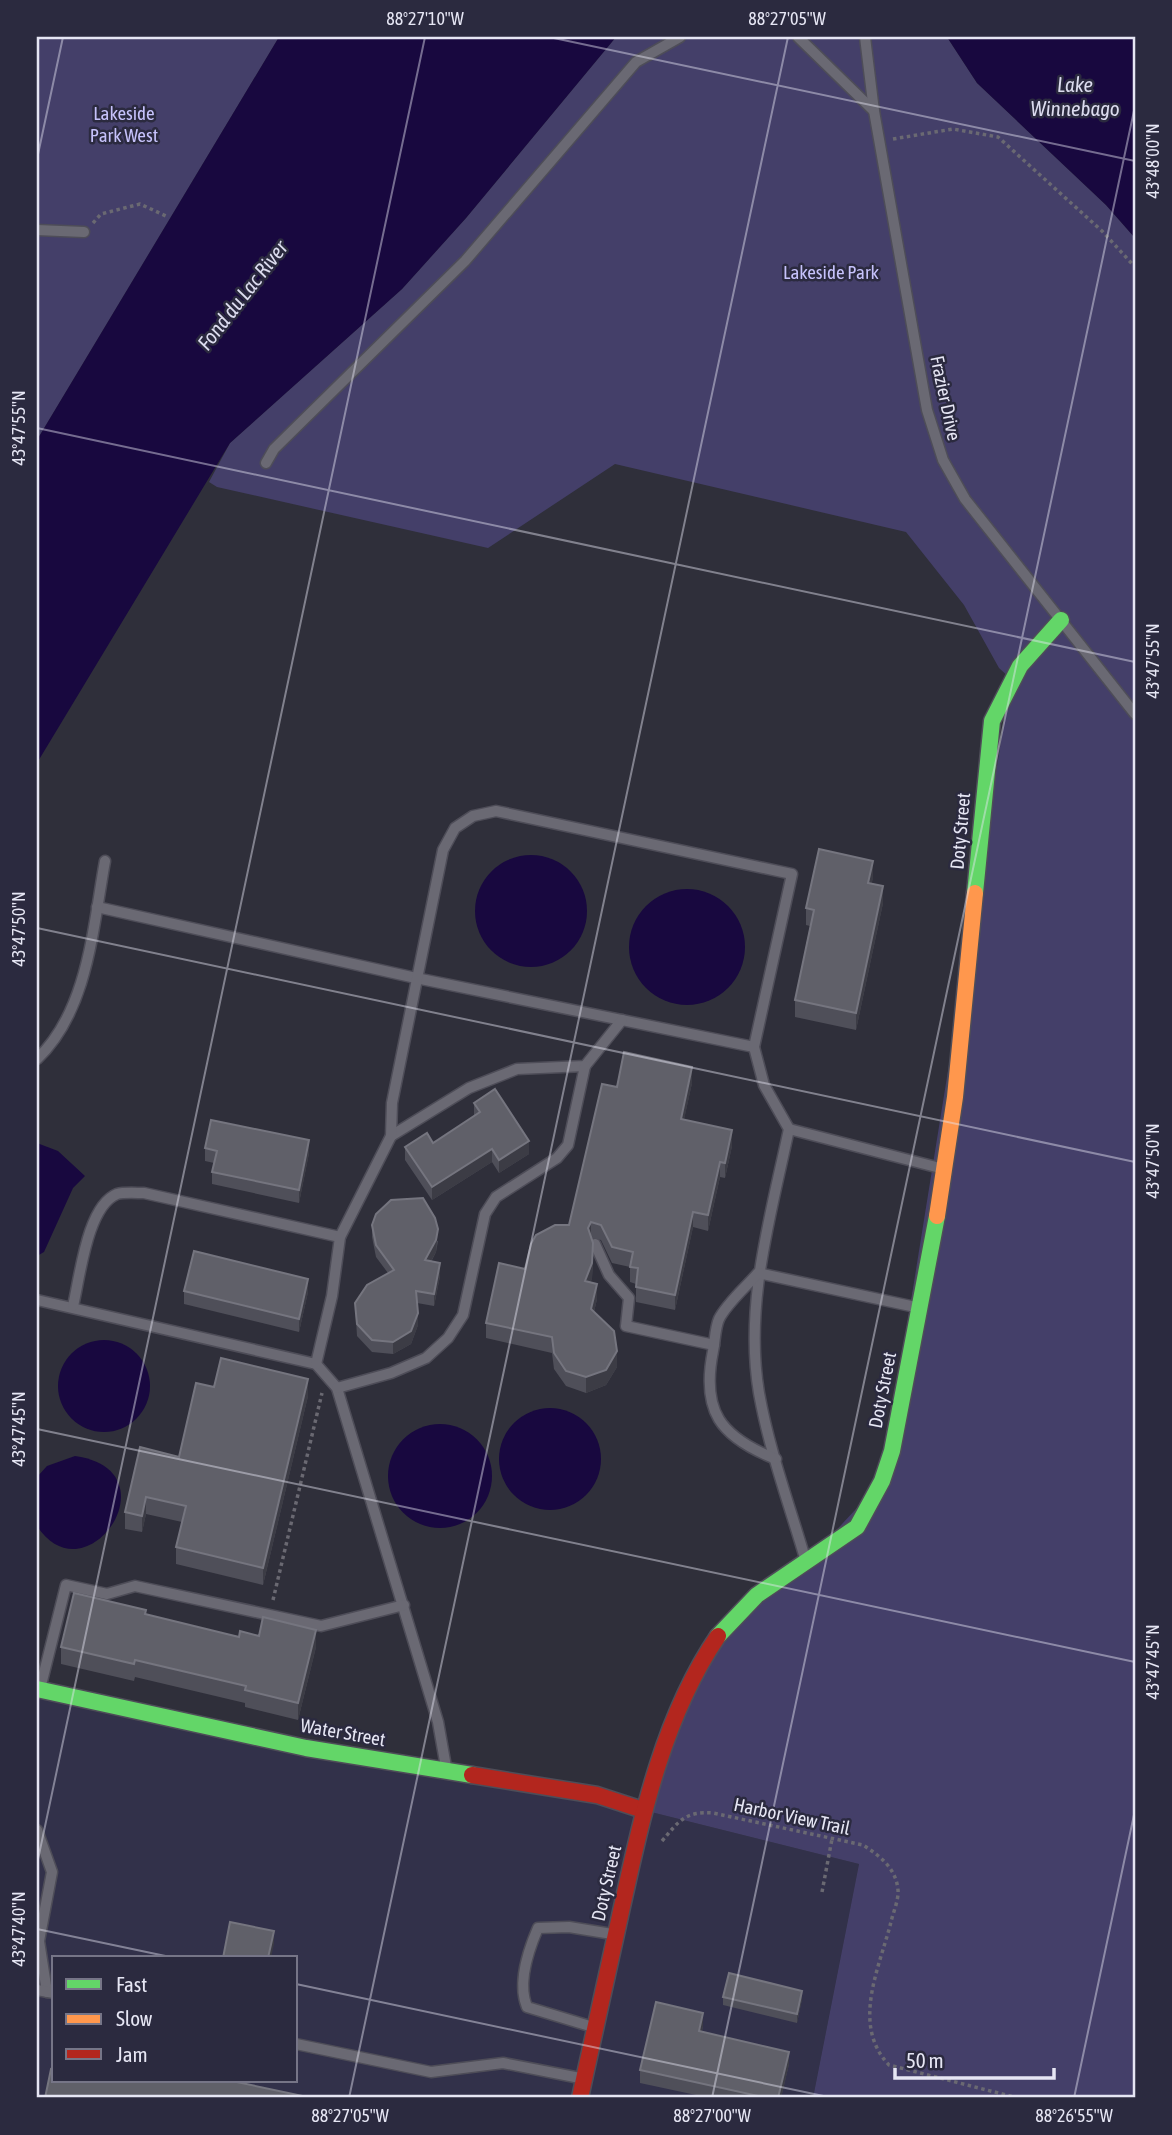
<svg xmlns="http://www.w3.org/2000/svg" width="1172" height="2135" viewBox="0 0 1172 2135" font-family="'Asap Condensed',sans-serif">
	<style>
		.built { fill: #32314a; fill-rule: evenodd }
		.green { fill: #443f69 }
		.water { fill: #18083f }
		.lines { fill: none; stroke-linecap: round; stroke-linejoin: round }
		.lane-casing { stroke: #4e4d58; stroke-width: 13 }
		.fast-casing { stroke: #4e4d58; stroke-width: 19 }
		.slow-casing { stroke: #4e4d58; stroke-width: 19 }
		.jam-casing { stroke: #4e4d58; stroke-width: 19 }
		.path { stroke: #6a6972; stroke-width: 3.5; stroke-dasharray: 3.5 3.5; stroke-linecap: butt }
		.lane { stroke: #6a6973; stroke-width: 10 }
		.fast { stroke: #63d668; stroke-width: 16 }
		.slow { stroke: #ff974d; stroke-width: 16 }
		.jam { stroke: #b3261e; stroke-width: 16 }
		.wall { fill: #4f4f59 }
		.shaded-wall { fill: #3c3c45 }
		.building { fill: #606069; stroke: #75757f; stroke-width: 2 }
		.ticks { fill: none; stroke: #e6e6f4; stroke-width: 2; stroke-opacity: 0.45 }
		.labels { text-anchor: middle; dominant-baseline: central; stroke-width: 5; stroke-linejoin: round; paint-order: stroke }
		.park-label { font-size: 19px; fill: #c6c2fb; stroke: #2b2a3f }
		.street-label { font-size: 19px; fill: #e6e6f4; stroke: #2b2a3f }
		.water-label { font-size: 21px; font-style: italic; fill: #dcdcef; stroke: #2b2a3f }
		.neatline { fill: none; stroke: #e6e6f4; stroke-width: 2.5 }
		.ticks-label { font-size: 18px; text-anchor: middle; fill: #e6e6f4 }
	</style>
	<rect width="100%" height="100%" fill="#2f2f3a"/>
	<!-- built -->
	<path class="built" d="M37,1689L643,1810L859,1864L813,2098H37ZM54,1958H296V2081H54Z"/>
	<!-- green -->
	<g class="green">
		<path d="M37,37H279L37,440Z"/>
		<path d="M616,37H947L977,83L1106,205L1135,238V2098H813L859,1864L643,1810L704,1657L816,1552L882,1481L1011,679L999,668L964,605L906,532L615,464L488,548L217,487L209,482L230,443L402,289L466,218Z"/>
	</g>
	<!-- water -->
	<g class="water">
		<path d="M279,37H616L466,218L402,289L230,443L37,763V440Z"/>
		<path d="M947,37H1135V238L1106,205L977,83Z"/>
		<circle cx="531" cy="911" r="56"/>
		<circle cx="687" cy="947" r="58"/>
		<path d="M37,1143L58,1151L85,1176L73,1188L44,1252L37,1256Z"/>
		<circle cx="104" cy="1386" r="46"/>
		<circle cx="550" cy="1459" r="51"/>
		<circle cx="440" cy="1476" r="52"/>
		<path d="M75,1456C176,1470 86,1601 37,1526V1477L47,1466Z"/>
	</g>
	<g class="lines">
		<!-- lane casing -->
		<g class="lane-casing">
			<g id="lane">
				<path d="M798,37L874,111"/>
				<path d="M865,37L874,111L927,410L943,460L965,499L1135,714"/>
				<path d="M37,230L84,232"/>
				<path d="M266,463L274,449L465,261L636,62L680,37"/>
				<path d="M97,907L416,978L754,1047"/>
				<path d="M37,1059C88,1011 93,927 105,861"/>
				<path d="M789,1129L940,1168"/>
				<path d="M391,1136L469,1088L517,1069L585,1066L622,1020"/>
				<path d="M595,1244L609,1275L629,1298L626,1326L714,1345"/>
				<path d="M37,1300L316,1364L337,1388L438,1722L446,1767"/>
				<path d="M73,1306C80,1277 87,1206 117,1194C124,1192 136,1193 144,1193L340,1237"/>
				<path d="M316,1364L332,1296L340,1237L391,1136L392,1103L443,850L455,828L473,816L496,811L792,874L754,1047L764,1085L789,1129C771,1215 744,1304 759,1393C769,1449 789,1504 805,1558"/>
				<path d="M337,1388L391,1373L426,1358L448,1338L463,1315L485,1214L496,1197L557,1158L568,1145L585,1066"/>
				<path d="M776,1459C720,1437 701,1411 713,1351C715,1341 715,1328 719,1319C727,1303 746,1287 758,1273L920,1308"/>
				<path d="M40,1689L66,1585L107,1594L135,1586L321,1626L404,1605"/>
				<path d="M37,1830L52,1872L39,1941L47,1992"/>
				<path d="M37,1990L54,1993"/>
				<path d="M593,2027L527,2007C517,1983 528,1951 538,1928L569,1927L612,1934"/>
				<path d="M296,2044L431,2072L503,2063L580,2078"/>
			</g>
		</g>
		<!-- fast casing -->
		<g class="fast-casing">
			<g id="fast">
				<path d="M975,893L992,721L1020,666L1061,620"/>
				<path d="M718,1636L757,1595L857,1527L882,1481L892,1451L937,1216"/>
				<path d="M37,1689L306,1748L472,1775"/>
			</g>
		</g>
		<!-- slow casing -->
		<g class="slow-casing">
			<path id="slow" d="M937,1216L955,1097L975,893"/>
		</g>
		<!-- jam casing -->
		<g class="jam-casing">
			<g id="jam">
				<path d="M472,1775L597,1795L643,1810"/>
				<path d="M580,2098C593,2037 607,1976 620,1916C641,1821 662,1718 718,1636"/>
			</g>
		</g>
		<!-- path -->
		<g class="path">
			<path d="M893,139L953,129L998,137L1102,231L1135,267"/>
			<path d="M93,223L101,214L140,204L166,216"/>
			<path d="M273,1600L322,1393"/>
			<path d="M662,1841C679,1821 685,1811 713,1813L863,1845C880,1856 896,1868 898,1890C899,1899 893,1913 891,1922C879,1969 851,2025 889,2065L1018,2098"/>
			<path d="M822,1892L832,1839"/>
		</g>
		<!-- lane -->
		<use href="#lane" class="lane"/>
		<!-- fast -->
		<use href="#fast" class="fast"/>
		<!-- slow -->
		<use href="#slow" class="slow"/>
		<!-- jam -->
		<use href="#jam" class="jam"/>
	</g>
	<!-- wall -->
	<g class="wall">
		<path d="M873,878L871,884L883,903L856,1030L795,1017V1000L810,926L806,925V908Z"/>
		<path d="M692,1083L684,1119L732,1146L725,1178L720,1177L708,1231L693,1227L675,1310L636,1302V1284L630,1282V1267L612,1263L601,1240L591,1238L593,1259L592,1279L590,1282L597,1299L594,1312L617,1367L606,1385L586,1393L566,1386L554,1369L552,1353L486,1338V1323L525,1269L569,1225Z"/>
		<path d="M474,1103L529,1154L499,1173L492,1162L432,1200L405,1160V1147L433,1143L474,1116Z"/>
		<path d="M205,1148L309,1153L299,1203L212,1184V1172L214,1163L205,1161Z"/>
		<path d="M372,1225L438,1241L436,1252L431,1262L440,1276L434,1306L417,1303L418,1325L411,1344L393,1354L372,1352L357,1336L355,1303L388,1273L376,1257L372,1237Z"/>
		<path d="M184,1291L308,1292L299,1332L184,1304Z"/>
		<path d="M214,1387L308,1396L263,1585L176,1564V1547L182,1522L146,1514L142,1532L125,1529V1512L179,1457Z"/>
		<path d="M146,1615L239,1637L259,1636L316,1647L298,1720L245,1707V1703L135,1677L134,1681L61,1664V1647Z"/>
		<path d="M723,1997L802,1999L797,2023L723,2005Z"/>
		<path d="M703,2026L702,2031L789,2064L781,2098H710L640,2083V2070Z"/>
	</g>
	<!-- shaded-wall -->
	<g class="shaded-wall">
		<path d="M873,861V878L868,900V883Z"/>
		<path d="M883,886V903L856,1030V1013Z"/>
		<path d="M692,1067V1083L681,1134V1119Z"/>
		<path d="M732,1130V1146L725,1178V1163Z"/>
		<path d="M309,1140V1153L299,1203V1190Z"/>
		<path d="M529,1141V1154L499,1173V1160Z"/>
		<path d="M492,1149V1162L432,1200V1187Z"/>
		<path d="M720,1162V1177L708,1231V1215Z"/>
		<path d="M693,1212V1227L675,1310V1295Z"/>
		<path d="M591,1222V1238L588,1228Z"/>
		<path d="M438,1229L436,1252L425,1272V1260Z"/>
		<path d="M593,1243L592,1279L585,1297V1281Z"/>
		<path d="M440,1263V1276L434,1306V1294Z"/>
		<path d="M308,1279V1292L299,1332V1319Z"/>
		<path d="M597,1284V1299L591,1324V1309Z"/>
		<path d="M418,1313V1325L411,1344L393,1354V1342Z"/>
		<path d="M617,1351V1367L606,1385L586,1393V1377Z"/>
		<path d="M308,1379V1396L263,1585V1568Z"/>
		<path d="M146,1497V1514L142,1532V1516Z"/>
		<path d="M316,1630V1647L298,1720V1703Z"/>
		<path d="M274,1931V1944L271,1958H268Z"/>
		<path d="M802,1991V1999L797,2023V2014Z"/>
		<path d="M703,2013V2026L699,2044V2031Z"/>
		<path d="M789,2052V2064L781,2098H778Z"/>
	</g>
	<!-- building -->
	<g class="building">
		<path d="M819,849L873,861L868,883L883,886L856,1013L795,1000L814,910L806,908Z"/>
		<path d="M624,1052L692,1067L681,1119L732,1130L725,1163L720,1162L708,1215L693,1212L675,1295L636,1287L638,1268L630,1267L633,1252L612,1247L601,1225L591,1222L588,1228L593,1243L592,1263L585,1281L597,1284L591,1309L614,1331L617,1351L606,1370L586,1377L566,1371L554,1353L552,1337L486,1323L499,1263L525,1269L531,1244L536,1235L555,1225H569L602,1084L617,1087Z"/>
		<path d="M495,1089L529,1141L499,1160L492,1149L432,1187L405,1147L427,1133L433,1143L480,1112L474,1103Z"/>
		<path d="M211,1120L309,1140L299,1190L212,1172L217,1151L205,1148Z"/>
		<path d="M423,1198L435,1218L438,1229L436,1240L425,1260L440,1263L434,1294L416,1291L418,1313L411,1331L393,1342L372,1340L357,1324L355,1303L367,1285L394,1270L376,1245L372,1225L376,1214L391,1200Z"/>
		<path d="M194,1251L308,1279L299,1319L184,1291Z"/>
		<path d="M221,1358L308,1379L263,1568L176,1547L186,1506L146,1497L142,1516L125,1512L140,1447L179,1457L196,1383L214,1387Z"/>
		<path d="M74,1593L146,1610L145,1614L239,1637L240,1631L259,1636L263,1617L316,1630L298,1703L245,1690L246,1686L135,1660L134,1664L61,1647Z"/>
		<path d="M230,1922L274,1931L268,1958H223Z"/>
		<path d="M729,1973L802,1991L797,2014L723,1997Z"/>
		<path d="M656,2002L703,2013L699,2031L789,2052L778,2098H767L640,2070Z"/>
		<path d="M51,2069L54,2070V2081H95L101,2082L105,2081H232L312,2098H45Z"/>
	</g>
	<!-- ticks -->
	<path class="ticks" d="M549,37L1135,161M37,159L63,37M37,428L1135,662M37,928L1135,1162M37,1429L1135,1662M37,1864L425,37M37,1929L175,1958M296,1984L833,2098M349,2098L788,37M712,2098L1135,106M1074,2098L1135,1810"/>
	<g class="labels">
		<!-- park labels -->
		<g class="park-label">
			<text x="124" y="113">Lakeside<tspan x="124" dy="22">Park West</tspan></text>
			<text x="831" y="272">Lakeside Park</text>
		</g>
		<!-- street labels -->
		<g class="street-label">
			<text transform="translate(946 398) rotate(78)">Frazier Drive</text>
			<text transform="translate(960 831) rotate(-85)">Doty Street</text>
			<text transform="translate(882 1390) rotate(-79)">Doty Street</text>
			<text transform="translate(343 1732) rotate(10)">Water Street</text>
			<text transform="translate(792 1816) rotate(12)">Harbor View Trail</text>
			<text transform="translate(606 1883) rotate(-77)">Doty Street</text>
		</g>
		<!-- water labels -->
		<g class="water-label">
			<text x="1075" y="84">Lake<tspan x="1075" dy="24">Winnebago</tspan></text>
			<text transform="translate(242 295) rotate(-52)">Fond du Lac River</text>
		</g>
	</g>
	<!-- border -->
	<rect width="1172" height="2135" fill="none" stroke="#2b2a3f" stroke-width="77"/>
	<!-- legend -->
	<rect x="52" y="1956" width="245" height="126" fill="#2b2a3f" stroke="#767587" stroke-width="2"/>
	<rect x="66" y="1979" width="35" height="10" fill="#63d668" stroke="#767587" stroke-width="2"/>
	<text x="116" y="1992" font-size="21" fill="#e6e6f4">Fast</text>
	<rect x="66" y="2014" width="35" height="10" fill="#ff974d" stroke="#767587" stroke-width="2"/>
	<text x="116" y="2026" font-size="21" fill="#e6e6f4">Slow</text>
	<rect x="66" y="2049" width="35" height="10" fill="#b3261e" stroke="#767587" stroke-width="2"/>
	<text x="116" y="2062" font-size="21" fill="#e6e6f4">Jam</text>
	<!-- scale -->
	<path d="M895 2068v10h159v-10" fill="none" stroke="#e6e6f4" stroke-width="3.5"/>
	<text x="906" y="2068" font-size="21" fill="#e6e6f4" stroke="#2b2a3f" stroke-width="5" paint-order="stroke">50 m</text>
	<rect x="38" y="38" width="1096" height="2058" class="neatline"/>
	<g class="ticks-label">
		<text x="425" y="25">88°27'10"W</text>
		<text x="787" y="25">88°27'05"W</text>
		<text transform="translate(1153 161) rotate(-90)" y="6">43°48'00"N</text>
		<text transform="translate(19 428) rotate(-90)" y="6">43°47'55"N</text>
		<text transform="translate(1153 661) rotate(-90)" y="6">43°47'55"N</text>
		<text transform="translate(19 929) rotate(-90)" y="6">43°47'50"N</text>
		<text transform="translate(1153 1161) rotate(-90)" y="6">43°47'50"N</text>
		<text transform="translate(19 1429) rotate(-90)" y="6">43°47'45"N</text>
		<text transform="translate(1153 1662) rotate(-90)" y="6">43°47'45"N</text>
		<text transform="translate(19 1929) rotate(-90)" y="6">43°47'40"N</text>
		<text x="350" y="2122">88°27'05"W</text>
		<text x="712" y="2122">88°27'00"W</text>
		<text x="1074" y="2122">88°26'55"W</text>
	</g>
</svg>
